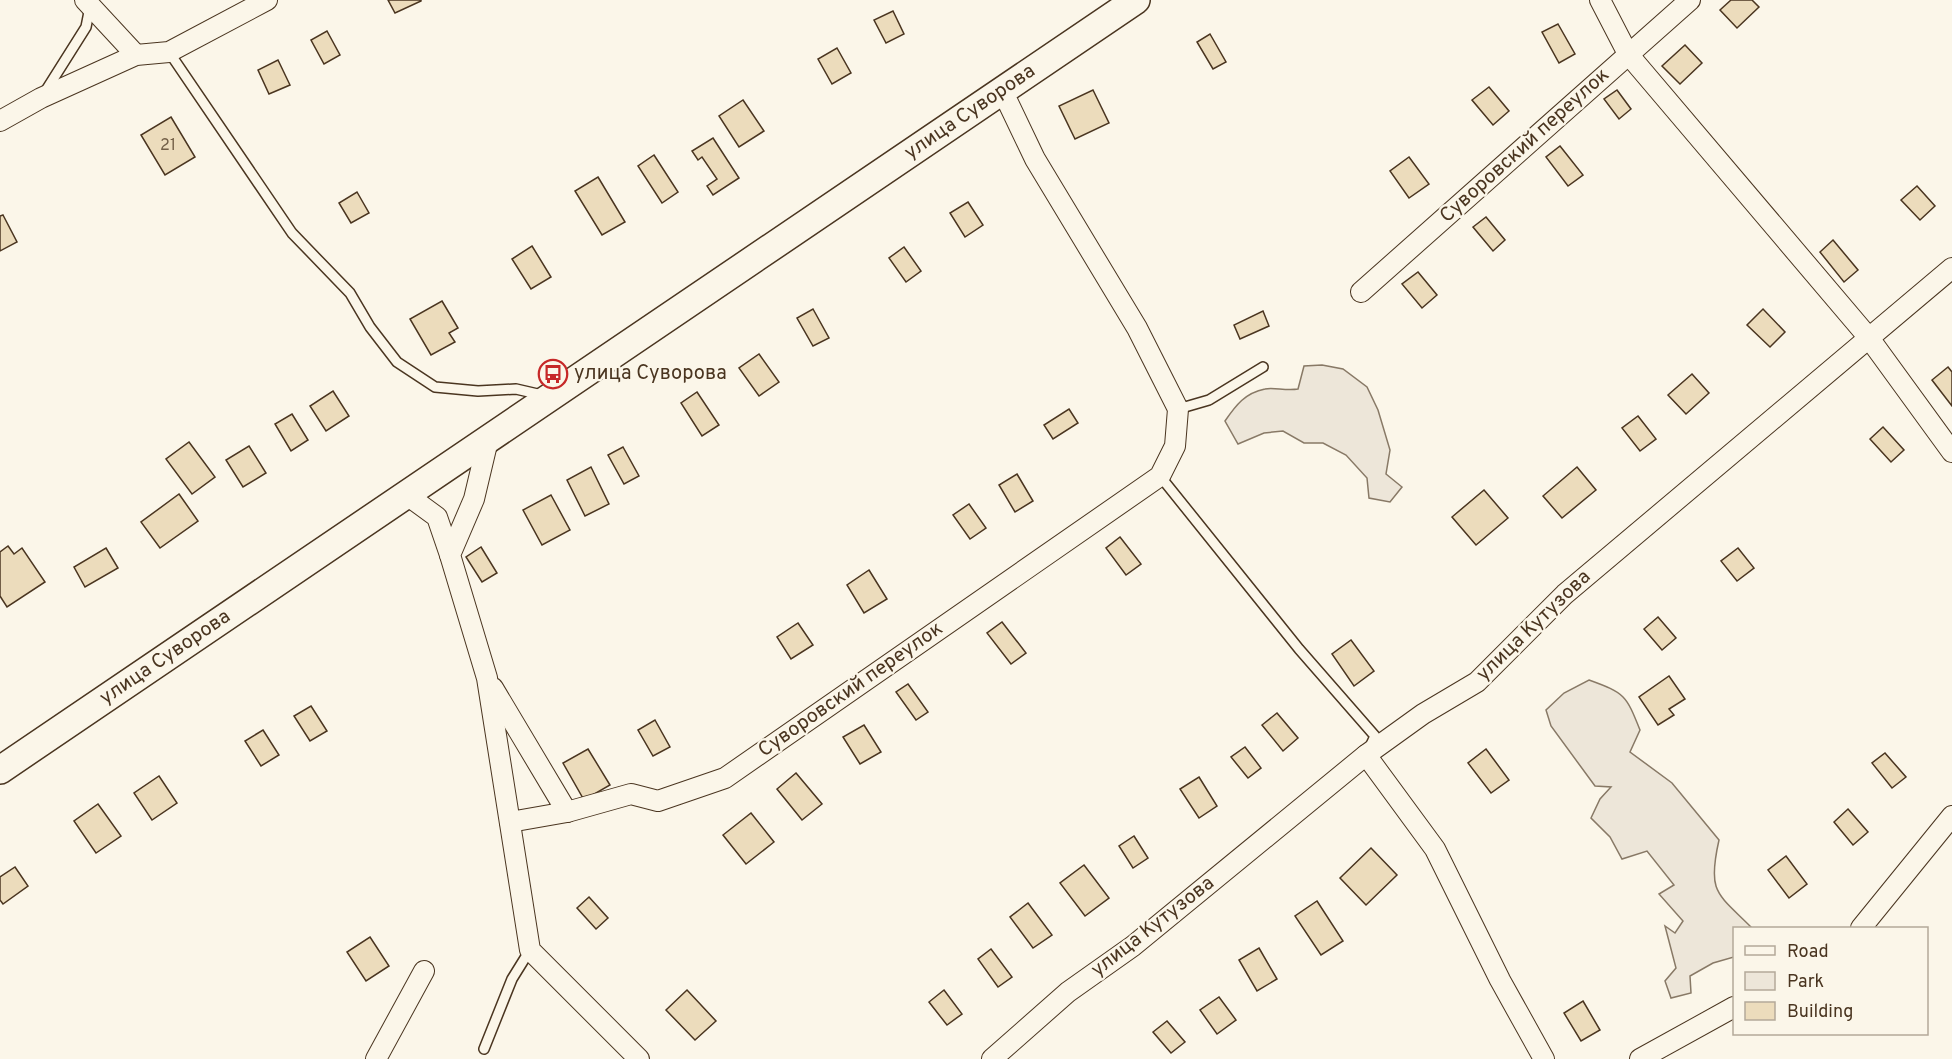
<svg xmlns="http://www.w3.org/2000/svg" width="1952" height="1059" viewBox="0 0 1952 1059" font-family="Overpass,sans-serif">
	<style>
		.green { fill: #ede6d9; stroke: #887966; stroke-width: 1.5 }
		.building { fill: #ecdcbc; stroke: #4a3520; stroke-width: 1.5 }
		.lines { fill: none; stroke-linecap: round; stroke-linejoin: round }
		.lane-casing { stroke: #4a3520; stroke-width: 12 }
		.street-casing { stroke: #4a3520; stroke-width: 22 }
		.secondary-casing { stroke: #4a3520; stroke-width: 30 }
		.lane { stroke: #fbf6e9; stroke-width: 9 }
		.street { stroke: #fbf6e9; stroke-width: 20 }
		.secondary { stroke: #fbf6e9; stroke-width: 27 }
		.labels { text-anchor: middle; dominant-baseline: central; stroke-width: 4.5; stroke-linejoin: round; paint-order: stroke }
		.number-label { font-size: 16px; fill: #725f47 }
		.street-label { font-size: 20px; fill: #4a3520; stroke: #fbf6e9 }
		.poi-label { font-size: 20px; fill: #4a3520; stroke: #fbf6e9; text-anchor: start }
	</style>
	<rect width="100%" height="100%" fill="#fbf6e9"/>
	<!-- green -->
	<g class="green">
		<path d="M1322,365L1343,369L1367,387L1378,410L1390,450L1386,474L1402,487L1390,502L1369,498L1367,478L1346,455L1323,443H1304L1283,431L1264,433L1238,444L1225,421C1236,405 1245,393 1265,389C1273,387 1286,391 1298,389L1304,366Z"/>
		<path d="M1589,680C1625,693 1626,695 1640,730L1630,752L1672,783L1719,840C1707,893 1717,893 1752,928H1734V957L1713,963L1690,976L1691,993L1671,998L1665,981L1676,968L1665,926L1675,933L1683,921L1659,894L1674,885L1647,851L1622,859L1610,837L1591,818L1600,799L1611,787L1595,786L1551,726L1546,710L1564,693Z"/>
	</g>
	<!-- building -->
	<g class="building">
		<path d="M388,0H421V1L395,13Z"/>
		<path d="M1731,0H1752L1759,7L1737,28L1720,10Z"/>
		<path d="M893,11L904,34L886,43L874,20Z"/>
		<path d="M1558,24L1575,54L1559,63L1542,32Z"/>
		<path d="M327,31L340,55L324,64L311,40Z"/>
		<path d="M1210,34L1226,62L1213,69L1197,42Z"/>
		<path d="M1685,45L1702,63L1680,84L1662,66Z"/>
		<path d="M837,48L851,73L832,84L818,59Z"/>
		<path d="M278,60L290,85L269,94L258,70Z"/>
		<path d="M1489,87L1509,111L1493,125L1472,100Z"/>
		<path d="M1093,90L1109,123L1075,139L1059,106Z"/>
		<path d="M1617,90L1631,109L1619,119L1604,99Z"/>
		<path d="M743,100L764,131L739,147L719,116Z"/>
		<path d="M171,117L195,157L165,175L141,135Z"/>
		<path d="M713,138L739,178L713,195L707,186L717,179L702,157L698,160L692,151Z"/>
		<path d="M1560,146L1583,175L1568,186L1546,157Z"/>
		<path d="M654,155L678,192L662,203L638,166Z"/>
		<path d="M1409,157L1429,184L1409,198L1390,171Z"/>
		<path d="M598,177L625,222L602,235L575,191Z"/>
		<path d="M1917,186L1935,206L1920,220L1901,200Z"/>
		<path d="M357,192L369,213L351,223L339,203Z"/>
		<path d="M968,202L983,225L965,237L950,213Z"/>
		<path d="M3,215L17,242L0,251V216Z"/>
		<path d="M1486,217L1505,240L1493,251L1473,227Z"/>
		<path d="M1833,240L1858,270L1844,282L1820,252Z"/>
		<path d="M532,246L551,277L531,289L512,259Z"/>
		<path d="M904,247L921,271L906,282L889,258Z"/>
		<path d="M1418,272L1437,295L1422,308L1402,284Z"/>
		<path d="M442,301L458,328L449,333L455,342L431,355L410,319Z"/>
		<path d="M813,309L829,338L813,346L797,318Z"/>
		<path d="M1763,309L1785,332L1770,347L1747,325Z"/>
		<path d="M1263,311L1269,326L1240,339L1234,325Z"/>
		<path d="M759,354L779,382L759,396L739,368Z"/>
		<path d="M1948,367L1952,372V406L1932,380Z"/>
		<path d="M1692,374L1709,393L1686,414L1668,395Z"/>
		<path d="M333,391L349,416L326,431L310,406Z"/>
		<path d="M697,392L719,425L702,436L681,403Z"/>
		<path d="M1069,409L1078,423L1053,439L1044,425Z"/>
		<path d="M292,414L308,440L291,451L275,424Z"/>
		<path d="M1638,416L1656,439L1640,451L1622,428Z"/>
		<path d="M1883,427L1904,450L1891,462L1870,439Z"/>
		<path d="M189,442L215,477L192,494L166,459Z"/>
		<path d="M249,446L266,473L243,487L226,460Z"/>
		<path d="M623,447L639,476L624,484L608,455Z"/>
		<path d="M591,467L609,504L585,516L567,480Z"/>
		<path d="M1577,467L1596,490L1562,518L1543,496Z"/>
		<path d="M1017,474L1033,501L1015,512L999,485Z"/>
		<path d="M1484,490L1508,518L1476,545L1452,517Z"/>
		<path d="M179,494L198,521L160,548L141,522Z"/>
		<path d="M551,495L570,530L542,545L523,510Z"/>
		<path d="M969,504L986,528L970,539L953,515Z"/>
		<path d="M1120,537L1141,564L1126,575L1106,548Z"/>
		<path d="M8,546L14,554L22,548L45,582L7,607L0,596V552Z"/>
		<path d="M481,547L497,573L482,582L466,557Z"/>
		<path d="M106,548L118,568L85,587L74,567Z"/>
		<path d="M1738,548L1754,568L1737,581L1721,561Z"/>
		<path d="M869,570L887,599L864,613L847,585Z"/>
		<path d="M1658,617L1676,638L1662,650L1644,629Z"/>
		<path d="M1002,622L1026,653L1011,664L987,633Z"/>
		<path d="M798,623L813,645L791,659L777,637Z"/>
		<path d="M1351,640L1374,671L1354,686L1332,654Z"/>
		<path d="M1669,676L1685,699L1669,709L1674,715L1658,725L1639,697Z"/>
		<path d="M908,684L928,712L916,720L896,692Z"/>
		<path d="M311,706L327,731L310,741L294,716Z"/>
		<path d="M1277,713L1298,738L1283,751L1262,725Z"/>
		<path d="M655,720L670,747L653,756L638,730Z"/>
		<path d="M864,725L881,752L860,764L843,737Z"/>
		<path d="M263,730L279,755L261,766L245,741Z"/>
		<path d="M1245,747L1261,768L1248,778L1231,757Z"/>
		<path d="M588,749L610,785L584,800L563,763Z"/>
		<path d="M1486,749L1509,780L1491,793L1468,763Z"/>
		<path d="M1885,753L1906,777L1892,788L1872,763Z"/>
		<path d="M796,773L822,804L802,820L777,789Z"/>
		<path d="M159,776L177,803L152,820L134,793Z"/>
		<path d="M1199,777L1217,806L1199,818L1180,789Z"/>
		<path d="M98,804L121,836L96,853L74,821Z"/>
		<path d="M1848,809L1868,832L1853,845L1834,822Z"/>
		<path d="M751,813L774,842L746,864L723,835Z"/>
		<path d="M1134,836L1148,858L1133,868L1119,846Z"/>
		<path d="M1371,848L1397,875L1366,905L1340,878Z"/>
		<path d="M1786,856L1807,884L1789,898L1768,870Z"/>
		<path d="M1084,865L1109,898L1085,916L1060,883Z"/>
		<path d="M15,867L28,886L3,904L0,900V877Z"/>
		<path d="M589,897L608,918L596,929L577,908Z"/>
		<path d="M1317,901L1343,941L1321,955L1295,916Z"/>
		<path d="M1028,903L1052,935L1033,948L1010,917Z"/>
		<path d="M370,937L389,966L366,981L347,952Z"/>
		<path d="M1259,948L1277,979L1257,991L1239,960Z"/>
		<path d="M991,949L1012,977L998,987L978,959Z"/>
		<path d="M687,990L716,1021L695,1040L666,1010Z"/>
		<path d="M944,990L962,1014L947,1025L929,1002Z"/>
		<path d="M1219,997L1236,1020L1217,1034L1200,1010Z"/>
		<path d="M1583,1001L1600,1030L1581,1041L1564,1013Z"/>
		<path d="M1167,1021L1185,1042L1171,1053L1153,1032Z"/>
	</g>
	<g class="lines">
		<!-- lane casing -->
		<g class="lane-casing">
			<g id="lane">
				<path d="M169,52L292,233L350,293L370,327L397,362L435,387L478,391L516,389L542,395"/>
				<path d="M45,92L86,27L90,7"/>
				<path d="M1178,409L1209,400L1263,367"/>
				<path d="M1160,476L1299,649L1375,736L1369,749"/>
				<path d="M484,1049L512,979L530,950"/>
			</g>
		</g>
		<!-- street casing -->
		<g class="street-casing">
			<g id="street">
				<path d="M85,0L136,55"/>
				<path d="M1600,0L1628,54L1869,338L1952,452"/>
				<path d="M0,121L41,98L136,55L169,52L267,0"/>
				<path d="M1361,292L1690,0"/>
				<path d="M488,440L474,499L450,555L487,678L530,950L639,1059"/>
				<path d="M407,495L437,517L450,555"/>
				<path d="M493,688L567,812"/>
				<path d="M1366,755L1435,849L1500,980L1544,1059"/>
				<path d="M510,822L567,812L631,794L658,801L725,778L1160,476L1175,446L1178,409L1137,328L1035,159L1002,90"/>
				<path d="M1861,928L1952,816"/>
				<path d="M376,1059L424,971"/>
				<path d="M992,1059L1068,992L1133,946L1366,755L1423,714L1477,682L1565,594L1952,268"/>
				<path d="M1640,1059L1734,1007"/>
			</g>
		</g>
		<!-- secondary casing -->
		<g class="secondary-casing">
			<g id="secondary">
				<path id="s1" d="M0,770L1136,0"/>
			</g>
		</g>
		<!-- lane -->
		<use href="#lane" class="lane"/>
		<!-- street -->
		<use href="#street" class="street"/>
		<!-- secondary -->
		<use href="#secondary" class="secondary"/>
	</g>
	<!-- icons -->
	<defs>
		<g id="bus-ring" transform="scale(1.5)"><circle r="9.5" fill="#fbf6e9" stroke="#c62828" stroke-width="1.5"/><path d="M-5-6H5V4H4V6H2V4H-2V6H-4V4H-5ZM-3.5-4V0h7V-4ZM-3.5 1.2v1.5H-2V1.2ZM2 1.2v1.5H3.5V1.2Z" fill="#c62828"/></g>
	</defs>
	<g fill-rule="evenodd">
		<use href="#bus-ring" x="553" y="374"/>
	</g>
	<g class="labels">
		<!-- number labels -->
		<g class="number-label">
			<text x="168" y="146">21</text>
		</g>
		<!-- street labels -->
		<g class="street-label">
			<text stroke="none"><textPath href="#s1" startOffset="1172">улица Суворова</textPath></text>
			<text transform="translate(1525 146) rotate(-42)">Суворовский переулок</text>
			<text transform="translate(1534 626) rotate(-44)">улица Кутузова</text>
			<text stroke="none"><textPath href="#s1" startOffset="200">улица Суворова</textPath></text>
			<text transform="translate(851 690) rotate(-35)">Суворовский переулок</text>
			<text transform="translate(1153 927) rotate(-38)">улица Кутузова</text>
		</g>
		<!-- poi labels -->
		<g class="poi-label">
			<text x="574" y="374">улица Суворова</text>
		</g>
	</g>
	<!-- legend -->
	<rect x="1733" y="927" width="195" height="108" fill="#fbf6e9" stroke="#b4a999" stroke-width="1.5"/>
	<rect x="1745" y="946" width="30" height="9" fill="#fbf6e9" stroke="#b4a999" stroke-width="1.5"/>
	<text x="1787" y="957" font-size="18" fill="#4a3520">Road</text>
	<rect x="1745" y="972" width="30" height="18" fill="#ede6d9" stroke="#b4a999" stroke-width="1.5"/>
	<text x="1787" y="987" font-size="18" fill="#4a3520">Park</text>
	<rect x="1745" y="1002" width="30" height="18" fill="#ecdcbc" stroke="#b4a999" stroke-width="1.5"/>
	<text x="1787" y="1017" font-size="18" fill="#4a3520">Building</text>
</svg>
